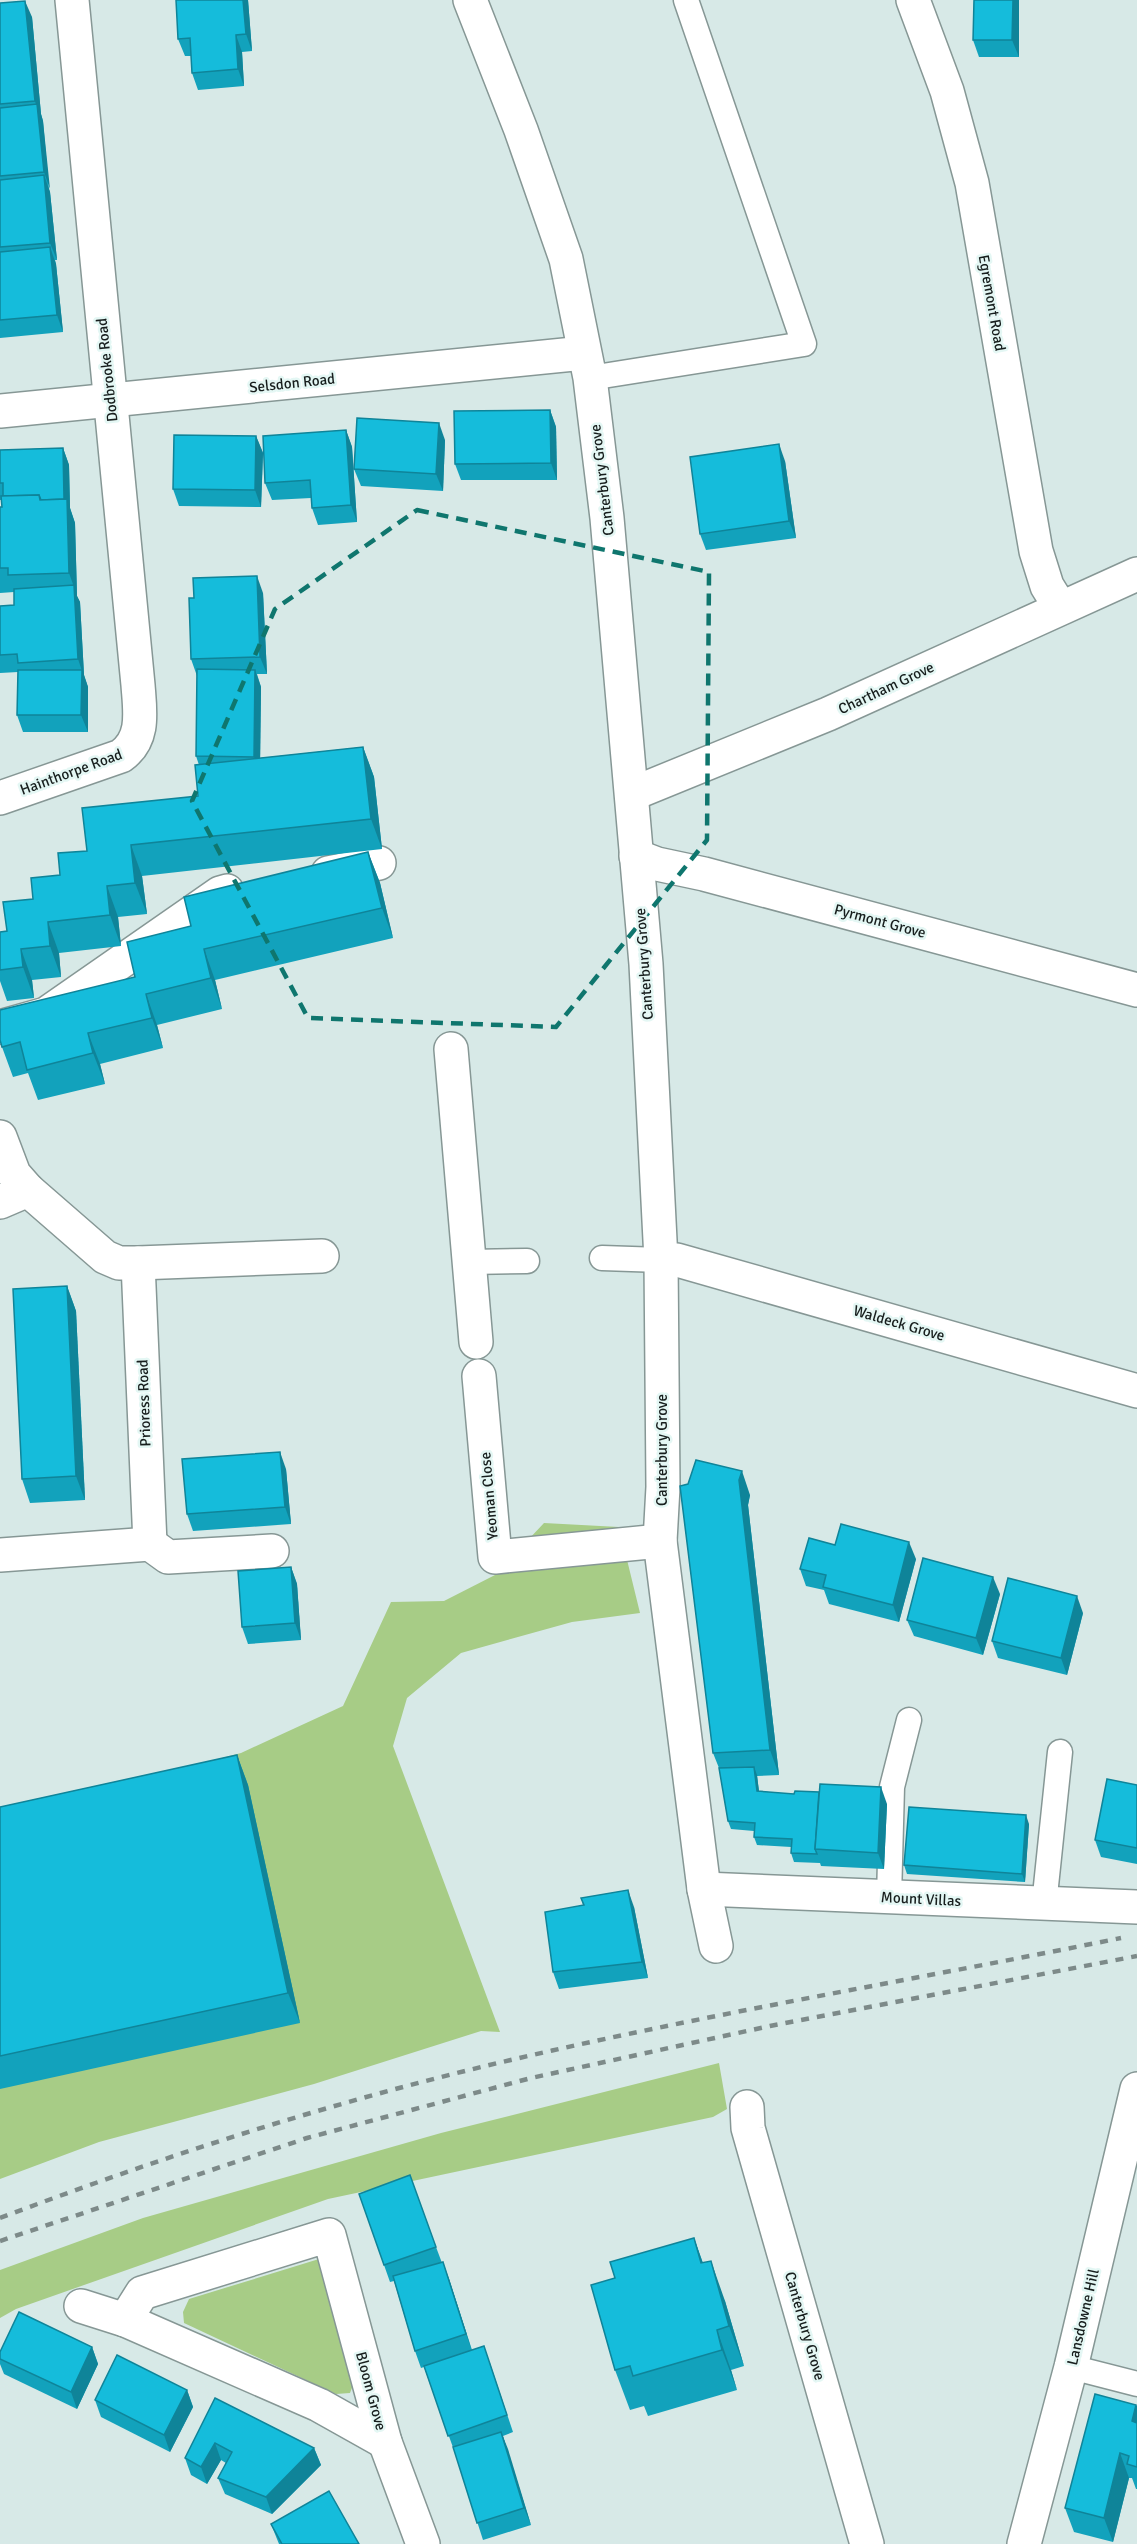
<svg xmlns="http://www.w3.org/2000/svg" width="1137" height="2544" viewBox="0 0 1137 2544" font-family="Signika,sans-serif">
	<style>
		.green { fill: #a7cc86 }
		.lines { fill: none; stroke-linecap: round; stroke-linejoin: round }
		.service-casing { stroke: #869795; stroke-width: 27 }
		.minor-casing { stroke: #869795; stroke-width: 36 }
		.service { stroke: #fff; stroke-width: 24 }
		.minor { stroke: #fff; stroke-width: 33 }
		.rail { stroke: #7d8a89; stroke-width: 4.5; stroke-dasharray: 8 8; stroke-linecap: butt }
		.wall { fill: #12a2bc }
		.shaded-wall { fill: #0f8499 }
		.building { fill: #15bcdb; stroke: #0f8499; stroke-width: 1.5 }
		.marked { fill: none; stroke: #0f766e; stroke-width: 4.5; stroke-dasharray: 12 8; stroke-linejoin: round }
		.labels { text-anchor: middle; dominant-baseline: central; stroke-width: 5; stroke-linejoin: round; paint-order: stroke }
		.street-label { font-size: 15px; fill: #171e1d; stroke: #e4f7f4 }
	</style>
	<rect width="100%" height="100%" fill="#d7e9e7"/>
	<!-- green -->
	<g class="green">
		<path d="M544,1523L619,1527L640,1613L572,1622L461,1653L407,1698L393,1746L500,2032L481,2031L314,2084L99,2142L0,2179V1816L241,1753L343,1706L391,1602L444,1601L495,1575Z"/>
		<path d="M719,2063L727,2109L713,2117L328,2199L16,2309L0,2318V2270L143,2218L441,2133Z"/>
		<path d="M319,2259L357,2375L350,2393L336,2394L184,2323L183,2312L189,2299Z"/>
	</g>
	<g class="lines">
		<!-- service casing -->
		<g class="service-casing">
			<g id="service">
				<path d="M590,378L804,344L686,0"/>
				<path d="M602,1258L661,1260"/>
				<path d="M469,1262L527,1261"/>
				<path d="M889,1898L892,1787L909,1720"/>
				<path d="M1044,1905L1060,1752"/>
				<path d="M1071,2367L1137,2384"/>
			</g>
		</g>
		<!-- minor casing -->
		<g class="minor-casing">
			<g id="minor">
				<path d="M470,0L521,130L566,259L590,378L607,518L646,964L661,1260L663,1487L660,1541L704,1889L716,1946"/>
				<path d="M913,0L947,91L972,183L1036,551L1047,586L1060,607"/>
				<path d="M0,411L584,353"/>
				<path d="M632,794L828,714L1137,574"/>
				<path d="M0,798L121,756C145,739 140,712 138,685L72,0"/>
				<path d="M636,856L657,864L704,874L1137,990"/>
				<path d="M328,873L379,863"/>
				<path d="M0,1027L46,1014L220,893L227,891"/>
				<path d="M451,1049L476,1342"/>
				<path d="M0,1137L14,1174L28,1190L105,1257L119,1263H138L150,1544"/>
				<path d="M0,1202L28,1190"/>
				<path d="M661,1260H677L1137,1391"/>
				<path d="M138,1263L322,1256"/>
				<path d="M479,1376L495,1557L660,1541"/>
				<path d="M0,1555L150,1544L168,1557L272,1551"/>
				<path d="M704,1889L1137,1907"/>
				<path d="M747,2107L748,2128L867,2544"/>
				<path d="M81,2306L125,2320L319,2405L385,2442"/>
				<path d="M125,2320L142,2293L329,2235L385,2442L423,2544"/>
				<path d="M1024,2544L1071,2367L1137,2089"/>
			</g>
		</g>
		<!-- service -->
		<use href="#service" class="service"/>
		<!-- minor -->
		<use href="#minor" class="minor"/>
		<!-- rail -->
		<g class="rail">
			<path d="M0,2218C172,2153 348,2097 528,2056C724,2011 923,1978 1121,1938"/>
			<path d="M0,2241L307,2138L531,2078L770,2026L1137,1956"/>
		</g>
	</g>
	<!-- wall -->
	<g class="wall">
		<path d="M248,0L252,51L242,52L244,86L198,90L192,73L191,56H185L178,39Z"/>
		<path d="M974,0H1019V57H979L973,40Z"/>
		<path d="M0,3L32,17L41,114L43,121L49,189L50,192L57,260H55L56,264L63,332L0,338Z"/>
		<path d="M550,410L556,427L557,480H461L455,464Z"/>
		<path d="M346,430L352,447L357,522L318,525L312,508L311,498L272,500L265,483Z"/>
		<path d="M256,436L263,453L261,507L179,506L173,489Z"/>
		<path d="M445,440L443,491L361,486L354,469Z"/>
		<path d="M63,448L69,465L70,508L75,523L77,596L80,602L84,675L88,687V732H23L17,715L18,672L0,673V606L14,605V592L0,593V507H2L1,500H0V450Z"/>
		<path d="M785,461L796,538L706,550L700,534Z"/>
		<path d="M263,593L267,674H257L261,687L260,758L363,747L374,777L382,849L142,876L147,914L118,917L121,946L59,953L61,977L32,980L34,998L7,1001L0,981V932L7,931L33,899L87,851L198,796L199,765L196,756L197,676L191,659Z"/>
		<path d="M368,852L380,883L393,938L215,980L222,1009L157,1025L163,1048L100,1064L105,1084L38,1100L28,1073L13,1077L2,1047L135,977L191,926Z"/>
		<path d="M67,1286L76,1311L85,1500L30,1503L22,1479Z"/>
		<path d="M286,1469L291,1524L193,1531L187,1514Z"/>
		<path d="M680,1486L750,1495L748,1505L779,1775L757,1776L759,1791L887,1804L884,1869L821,1866L820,1863L794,1862L791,1853V1847L757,1845L754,1837V1831L731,1829L728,1821L719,1768L713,1753Z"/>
		<path d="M835,1545L916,1559L899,1622L829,1604L824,1590L806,1586L800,1569Z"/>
		<path d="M291,1567L297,1584L301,1640L248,1644L242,1627Z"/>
		<path d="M1000,1594L983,1655L914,1636L907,1620Z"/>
		<path d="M1083,1613L1067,1675L998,1658L992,1641Z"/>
		<path d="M237,1755L248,1785L300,2023L0,2089V1807Z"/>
		<path d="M1137,1785V1864L1101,1857L1095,1840Z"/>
		<path d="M1029,1824L1025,1882L907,1874L904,1865Z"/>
		<path d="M581,1898L634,1907L648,1978L559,1989L553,1972L583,1905Z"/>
		<path d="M694,2238L703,2263L725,2301L744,2366L731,2370L737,2390L648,2416L644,2406L630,2410L615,2370V2278Z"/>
		<path d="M436,2247L442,2263L449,2279L472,2350L490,2363L513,2432L503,2436L531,2525L483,2540L455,2453L424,2367L421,2368L415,2351L394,2281L390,2282L384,2265Z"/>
		<path d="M92,2347L98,2364L77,2409L4,2374L0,2364V2352Z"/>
		<path d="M187,2390L193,2407L170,2452L101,2417L95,2400Z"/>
		<path d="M215,2398L314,2448L321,2465L272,2514L225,2494L218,2478L226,2463L221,2460L207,2484L191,2475L185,2458Z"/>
		<path d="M1137,2406V2489H1136L1132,2478H1129L1113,2542L1074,2532L1065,2508Z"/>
		<path d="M271,2524L359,2544H279Z"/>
	</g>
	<!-- shaded-wall -->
	<g class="shaded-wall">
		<path d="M243,0H248L252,51L246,34Z"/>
		<path d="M1013,0H1019V57L1012,40Z"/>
		<path d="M25,1L32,17L41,114L43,121L50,189L44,172L37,108L35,101Z"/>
		<path d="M236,35L242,52L244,86L238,69Z"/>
		<path d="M44,175L50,192L57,260L50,243Z"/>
		<path d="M50,247L56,264L63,332L57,315Z"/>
		<path d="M550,410L556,427L557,480L551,463Z"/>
		<path d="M439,423L445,440L443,491L436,474Z"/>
		<path d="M346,430L352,447L357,522L351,505Z"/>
		<path d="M256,436L263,453L261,507L255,490Z"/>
		<path d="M779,444L785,461L796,538L789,521Z"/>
		<path d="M63,448L69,465L70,508L75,523L77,596L80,602L84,675L88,687V732L81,715L82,671L78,659L74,587L69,573L64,500Z"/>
		<path d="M257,576L263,593L267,674L260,657Z"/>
		<path d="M255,670L261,687L260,774L254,757Z"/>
		<path d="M363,747L374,777L382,849L371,819Z"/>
		<path d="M131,845L142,876L147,914L135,883Z"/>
		<path d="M368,852L380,883L393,938L382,908Z"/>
		<path d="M107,886L118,917L121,946L110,915Z"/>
		<path d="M48,922L59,953L61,977L50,946Z"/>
		<path d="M21,949L32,980L34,998L23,967Z"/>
		<path d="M204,949L215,980L222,1009L211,978Z"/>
		<path d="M146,994L157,1025L163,1048L152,1018Z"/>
		<path d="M88,1033L100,1064L105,1084L93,1053Z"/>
		<path d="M67,1286L76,1311L85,1500L76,1476Z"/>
		<path d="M280,1452L286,1469L291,1524L285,1507Z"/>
		<path d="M742,1471L750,1495L748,1505L779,1775L770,1750L739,1480Z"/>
		<path d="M909,1542L916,1559L899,1622L893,1605Z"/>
		<path d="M291,1567L297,1584L301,1640L295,1623Z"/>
		<path d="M993,1577L1000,1594L983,1655L976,1638Z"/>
		<path d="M1077,1596L1083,1613L1067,1675L1061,1658Z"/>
		<path d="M237,1755L248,1785L300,2023L288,1993Z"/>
		<path d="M754,1767L757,1775L760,1800L757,1791Z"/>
		<path d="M881,1787L887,1804L884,1869L878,1853Z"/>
		<path d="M1026,1815L1029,1824L1025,1882L1022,1874Z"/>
		<path d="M628,1890L634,1907L648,1978L642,1962Z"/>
		<path d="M694,2238L708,2278L701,2263Z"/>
		<path d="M711,2261L725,2301L744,2366L729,2326Z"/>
		<path d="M443,2262L449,2279L472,2351L466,2334Z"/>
		<path d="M717,2330L731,2370L737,2390L722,2350Z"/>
		<path d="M92,2347L98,2364L77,2409L71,2392Z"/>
		<path d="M187,2390L193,2407L170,2452L164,2435Z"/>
		<path d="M1136,2405L1137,2406V2435L1132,2421Z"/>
		<path d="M501,2432L508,2449L531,2525L524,2508Z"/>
		<path d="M215,2443L221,2460L207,2484L201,2467Z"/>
		<path d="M314,2448L321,2465L272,2514L266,2497Z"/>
		<path d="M1120,2453L1129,2478L1113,2542L1104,2518Z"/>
	</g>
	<!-- building -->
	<g class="building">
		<path d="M176,0H243L246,34L236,35L238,69L192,73L190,38L178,39Z"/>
		<path d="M974,0H1013L1012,40H973Z"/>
		<path d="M25,1L35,101L0,104V3Z"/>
		<path d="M37,104L44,172L0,176V108Z"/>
		<path d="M44,175L50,243L0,247V180Z"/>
		<path d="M50,247L57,315L0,320V252Z"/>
		<path d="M550,410L551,463L455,464L454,411Z"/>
		<path d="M357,418L439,423L436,474L354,469Z"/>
		<path d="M346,430L351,505L312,508L310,480L265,483L263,436Z"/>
		<path d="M174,435L256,436L255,490L173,489Z"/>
		<path d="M779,444L789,521L700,534L690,457Z"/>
		<path d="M63,448L64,499L41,500L39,495L3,496V483H0V450Z"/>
		<path d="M39,495L40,500L67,499L69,573L8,575V568H0V507H2L1,496Z"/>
		<path d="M257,576L260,657L191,659L189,598H194L193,578Z"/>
		<path d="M74,585L78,659L18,663L17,654L0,655V606L14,605V589Z"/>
		<path d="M197,669L255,670L254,757L196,756Z"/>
		<path d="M18,670H82L81,715H17Z"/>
		<path d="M363,747L371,819L131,845L135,883L107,886L110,915L48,922L50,946L21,949L23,967L0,970V932L7,931L3,902L33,899L31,878L60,875L58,853L87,851L82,808L198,796L195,765Z"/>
		<path d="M368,852L382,908L204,949L211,978L146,994L152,1018L88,1033L93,1053L27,1070L20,1042L2,1047L0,1040V1010L135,977L127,942L191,926L184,897Z"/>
		<path d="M67,1286L76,1476L22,1479L13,1289Z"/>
		<path d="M280,1452L285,1507L187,1514L182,1459Z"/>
		<path d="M696,1460L742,1471L739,1480L770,1750L713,1753L680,1486L688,1484Z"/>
		<path d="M841,1524L909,1542L893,1605L823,1587L826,1575L800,1569L809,1538L835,1545Z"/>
		<path d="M923,1558L993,1577L976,1638L907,1620Z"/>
		<path d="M291,1567L295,1623L242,1627L238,1571Z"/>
		<path d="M1008,1578L1077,1596L1061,1658L992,1641Z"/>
		<path d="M237,1755L288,1993L0,2056V1807Z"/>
		<path d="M754,1767L757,1791L794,1794L795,1791L819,1792L815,1849L817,1854L791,1853L792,1839L754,1837L755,1823L728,1821L719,1768Z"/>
		<path d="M1107,1779L1137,1785V1848L1095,1840Z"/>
		<path d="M820,1784L881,1787L878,1853L815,1849Z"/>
		<path d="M909,1807L1026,1815L1022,1874L904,1865Z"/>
		<path d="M628,1890L642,1962L553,1972L545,1912L584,1905L581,1898Z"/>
		<path d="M410,2175L436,2247L384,2265L359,2194Z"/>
		<path d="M694,2238L701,2263L711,2261L729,2326L717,2330L722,2350L633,2376L630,2366L615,2370L591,2285L615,2278L610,2262Z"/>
		<path d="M443,2262L466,2334L415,2351L393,2276Z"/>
		<path d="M19,2312L92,2347L71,2392L0,2359V2352Z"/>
		<path d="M484,2346L507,2415L448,2436L424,2366Z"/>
		<path d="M117,2355L187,2390L164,2435L95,2400Z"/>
		<path d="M1095,2394L1136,2405L1132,2421L1137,2423V2467L1127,2464L1129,2456L1120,2453L1104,2518L1065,2508Z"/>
		<path d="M215,2398L314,2448L266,2497L218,2478L232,2452L215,2443L201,2467L185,2458Z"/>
		<path d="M501,2432L524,2508L477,2523L453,2447Z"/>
		<path d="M329,2491L359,2544H282L271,2524Z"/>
	</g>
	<!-- marked area -->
	<path class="marked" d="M417,510L709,572L707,840L556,1027L308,1018L192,801L275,609Z"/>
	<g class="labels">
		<!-- street labels -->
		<g class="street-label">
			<text transform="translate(992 303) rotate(80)">Egremont Road</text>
			<text transform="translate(107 370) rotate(-96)">Dodbrooke Road</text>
			<text transform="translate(292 383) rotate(-6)">Selsdon Road</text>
			<text transform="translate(602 480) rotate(-97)">Canterbury Grove</text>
			<text transform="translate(886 688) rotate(-25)">Chartham Grove</text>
			<text transform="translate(71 772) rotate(-20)">Hainthorpe Road</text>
			<text transform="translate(880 921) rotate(15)">Pyrmont Grove</text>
			<text transform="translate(644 964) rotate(-94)">Canterbury Grove</text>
			<text transform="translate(899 1323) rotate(16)">Waldeck Grove</text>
			<text transform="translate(144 1403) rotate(-92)">Prioress Road</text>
			<text transform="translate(662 1450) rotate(-90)">Canterbury Grove</text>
			<text transform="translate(489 1496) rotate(-95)">Yeoman Close</text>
			<text transform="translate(921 1899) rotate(3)">Mount Villas</text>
			<text transform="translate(1083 2317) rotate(-77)">Lansdowne Hill</text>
			<text transform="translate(805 2326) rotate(74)">Canterbury Grove</text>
			<text transform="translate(371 2391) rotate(75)">Bloom Grove</text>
		</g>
	</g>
</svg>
